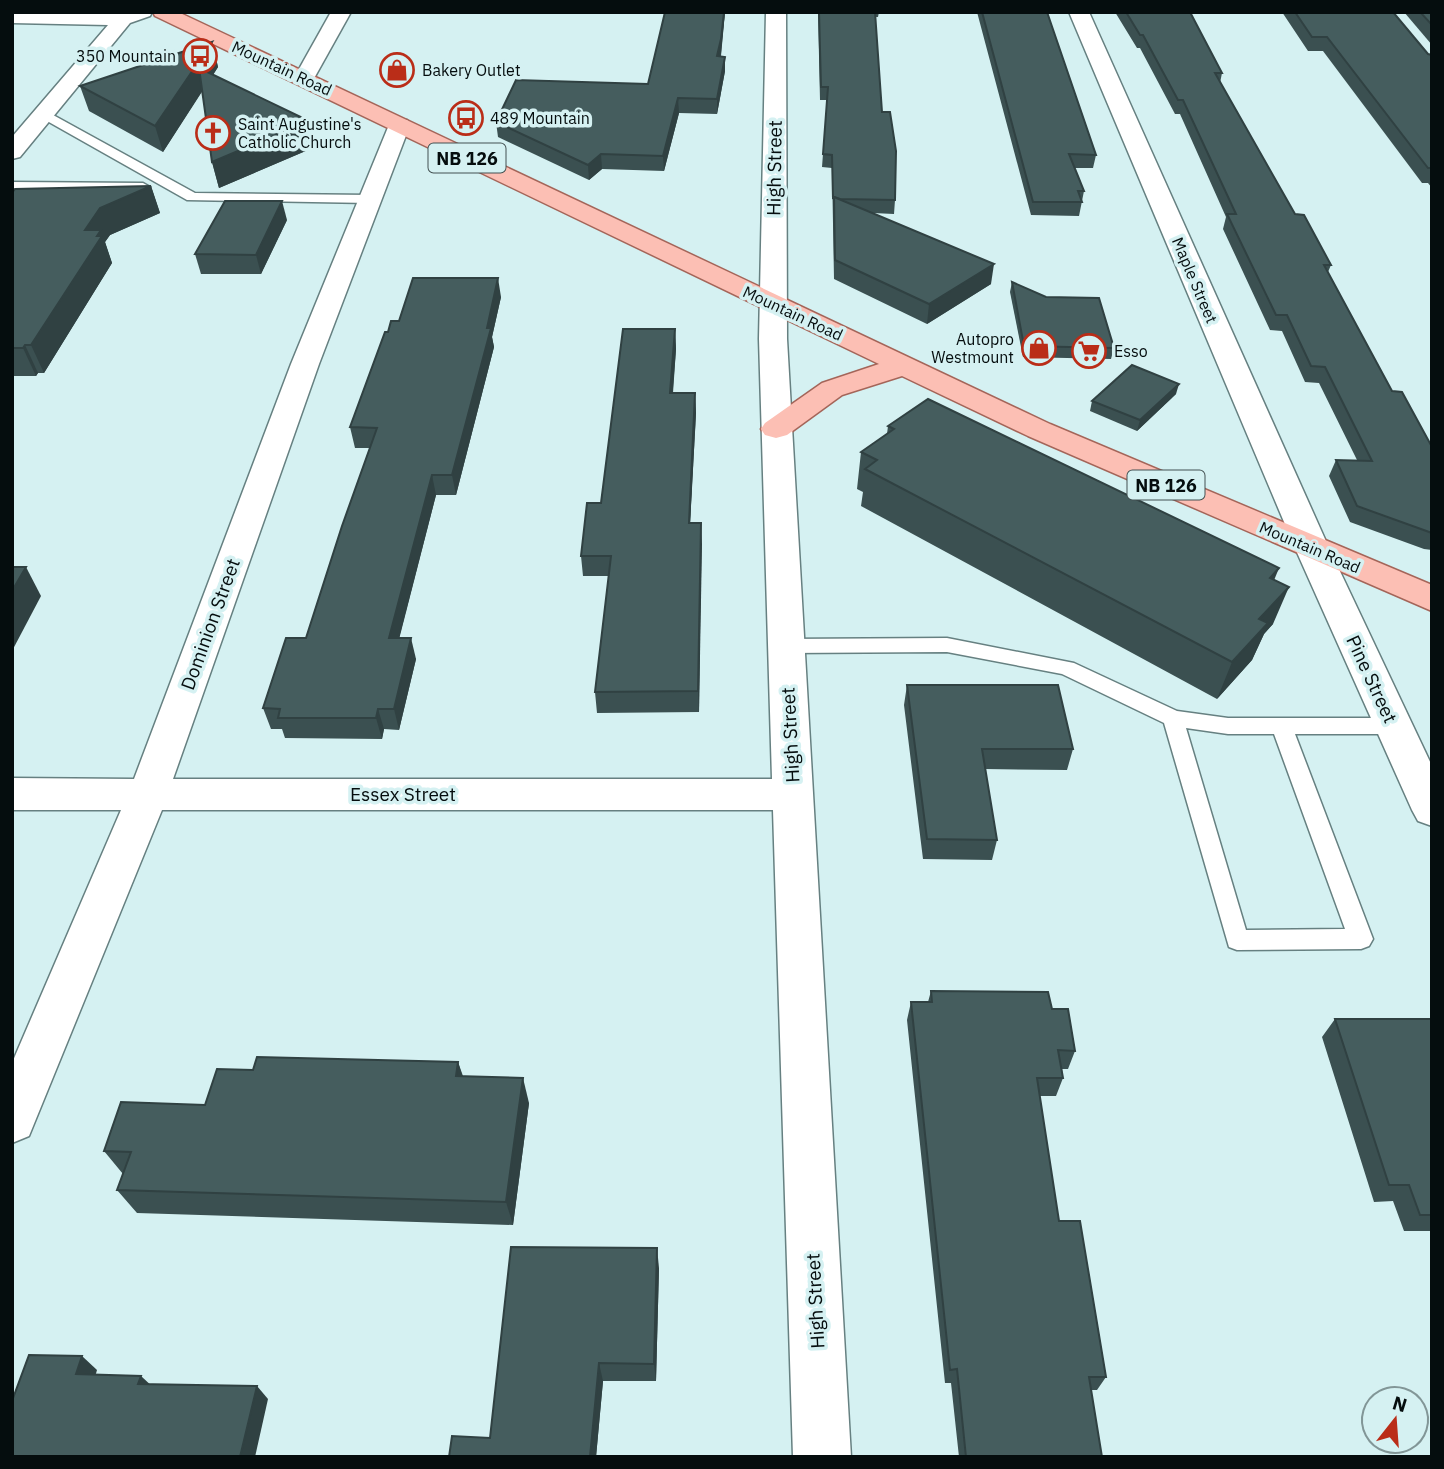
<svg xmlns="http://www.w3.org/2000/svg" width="1444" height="1469" viewBox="0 0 1444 1469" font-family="'IBM Plex Sans',sans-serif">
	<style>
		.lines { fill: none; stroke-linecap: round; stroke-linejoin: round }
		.service-casing { stroke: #668081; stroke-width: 3 }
		.minor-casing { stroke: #668081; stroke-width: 3 }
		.primary-casing { stroke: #a46559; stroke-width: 3 }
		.service { fill: #fff; fill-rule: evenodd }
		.minor { fill: #fff; fill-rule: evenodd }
		.primary { fill: #fcbfb4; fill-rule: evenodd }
		.wall { fill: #3b5051 }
		.shaded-wall { fill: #304142 }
		.building { fill: #455d5e; stroke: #304142; stroke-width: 2 }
		.labels { text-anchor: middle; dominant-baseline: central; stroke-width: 7; stroke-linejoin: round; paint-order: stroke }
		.far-poi-label { font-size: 16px; fill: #050d0e; stroke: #d5f1f2; text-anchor: start }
		.far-street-label { font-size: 16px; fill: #050d0e; stroke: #d5f1f2 }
		.shield { fill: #d5f1f2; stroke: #435152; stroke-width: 2 }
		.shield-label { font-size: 18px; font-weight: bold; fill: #050d0e }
		.street-label { font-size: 19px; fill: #050d0e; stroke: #d5f1f2 }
	</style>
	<rect width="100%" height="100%" fill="#d5f1f2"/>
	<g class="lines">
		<!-- service casing -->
		<g class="service-casing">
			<g id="service">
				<path d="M44,110L195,193L370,195L377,199L370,203L187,200L40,117L38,114Z"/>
				<path d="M12,182L143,183L150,187L143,191L12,190Z"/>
				<path d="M947,638L1074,663L1177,711L1228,718H1394L1401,721L1404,726L1401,731L1394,734H1295L1373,939L1369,946L1361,949L1237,950L1229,947L1164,723L1062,674L947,652L786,653L779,651L776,646L779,641L786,639ZM1186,728L1228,734H1274L1345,929L1246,930Z"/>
			</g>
		</g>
		<!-- minor casing -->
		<g class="minor-casing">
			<g id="minor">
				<path d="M12,12H152L150,16L130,23L20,157L12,159V137L108,25L12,23Z"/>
				<path d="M331,12H351L312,82H298L294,78Z"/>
				<path d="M766,12H786L787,339L851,1457H793L773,810H162L29,1136L12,1143V1063L121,810H12V778L134,779L291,364L391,120H407L410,125L319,364L173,779H772L759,339Z"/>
				<path d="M1069,12H1089L1329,548L1432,766V826L1418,821L1412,810L1295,548Z"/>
			</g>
		</g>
		<!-- primary casing -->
		<g class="primary-casing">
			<path id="primary" d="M153,12H178L1050,424L1432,585V611L1028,436L902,376L842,395L787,435L776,438L765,435L761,429L765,423L822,383L879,364L155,16Z"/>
		</g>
		<!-- service -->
		<use href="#service" class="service"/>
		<!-- minor -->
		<use href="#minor" class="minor"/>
		<!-- primary -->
		<use href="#primary" class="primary"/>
	</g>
	<!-- wall -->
	<g class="wall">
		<path d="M665,12H725L721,56L725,71L717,114L679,113L664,171L602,169L589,180L498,137L496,122L648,84Z"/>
		<path d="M818,12H879L878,17H875L882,112L895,200L894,214L873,213L991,284L927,324L834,279L832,168L822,167L827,100H820Z"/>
		<path d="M977,12H1047L1096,155L1093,168H1074L1084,191L1079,216L1031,215Z"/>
		<path d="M1115,12H1190L1222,73L1220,83L1295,214L1331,265L1328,272L1392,391L1432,447V550L1424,549L1350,522L1329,476L1336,460H1357L1319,383L1305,382L1282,331L1270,330L1223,229L1226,217L1180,114H1175L1140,48H1137Z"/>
		<path d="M1282,12H1393L1428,54L1432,55V188L1428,183H1422L1323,51H1308Z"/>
		<path d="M1404,12H1432V45Z"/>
		<path d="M212,42L218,67L213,75L309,121L315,147L219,188L212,162L202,91L163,152L89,111L80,86Z"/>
		<path d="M151,186L160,213L110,235L105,242L112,263L44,373H38L36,376H12V193Z"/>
		<path d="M287,220L261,274H201L195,254Z"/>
		<path d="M1012,282L1114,348L1111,359L1023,357L1010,292Z"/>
		<path d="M501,297L492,337L494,347L456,495H436L399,638L416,659L399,730L384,729L382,739L285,738L282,729H271L263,708L306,638L370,448H355L350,427L388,332L399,321Z"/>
		<path d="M675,329L676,349L673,393H695L696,413L690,523H701L699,712L597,713L595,692L609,576H583L581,556L601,503Z"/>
		<path d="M1176,394L1137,431L1090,411L1092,401Z"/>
		<path d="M888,426L1274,580L1273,624L1264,634L1252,660L1217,699L861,506L863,492L857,489L861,452L887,434Z"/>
		<path d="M907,685L1073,749L1067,770L985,769L997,840L992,860L923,859L904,705Z"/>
		<path d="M931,991L1052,1009L1075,1051L1068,1069H1062L1063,1078L1056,1096H1040L1059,1221L1106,1377L1097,1390H1091L1102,1457H959L951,1383H945L907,1020L911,1002H928Z"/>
		<path d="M1335,1019H1432V1231H1404L1393,1201L1374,1202L1322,1037Z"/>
		<path d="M458,1062L463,1076L529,1103L513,1225L137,1213L117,1190L123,1174L104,1151L205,1105L253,1070Z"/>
		<path d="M659,1268L656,1381H603L596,1457H449L490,1438Z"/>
	</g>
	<!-- shaded-wall -->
	<g class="shaded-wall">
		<path d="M724,12H725L721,53L717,70V56Z"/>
		<path d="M212,42L218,67L163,152L155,126Z"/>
		<path d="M725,57V71L717,114V99Z"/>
		<path d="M678,98L679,113L664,171L663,156Z"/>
		<path d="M309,121L315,147L219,188L212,162Z"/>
		<path d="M601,154L602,169L589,180L588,165Z"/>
		<path d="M151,186L160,213L110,235L105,242L112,263L44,373L31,345L85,230L100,208Z"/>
		<path d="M282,201L287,220L261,274L256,255Z"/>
		<path d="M994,264L991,284L927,324L929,304Z"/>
		<path d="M498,278L501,297L492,337L494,347L456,495L452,475Z"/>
		<path d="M675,329L676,349L671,413L670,393Z"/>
		<path d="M25,345L38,373L36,376L23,348Z"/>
		<path d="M1179,384L1176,394L1137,431L1140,420Z"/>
		<path d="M695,393L696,413L689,544V523Z"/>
		<path d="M432,475L436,495L394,659L389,638Z"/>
		<path d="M701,523L702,544L699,712L698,691Z"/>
		<path d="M26,567L41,596L12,651V591Z"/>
		<path d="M1279,568L1264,605L1270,578Z"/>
		<path d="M1289,587L1273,624L1264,634L1252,660L1217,699L1232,662L1259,619Z"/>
		<path d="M411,638L416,659L399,730L394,709Z"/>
		<path d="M378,709L384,729L382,739L376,718Z"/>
		<path d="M458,1062L466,1088L456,1076Z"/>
		<path d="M523,1078L529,1103L513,1225L506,1202Z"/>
		<path d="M657,1248L659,1268L656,1381L654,1364Z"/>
		<path d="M82,1356L97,1370L92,1387L76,1374Z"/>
		<path d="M599,1363L603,1381L596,1457H590Z"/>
		<path d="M141,1376L155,1389L138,1384Z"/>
		<path d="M257,1386L268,1399L255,1457H240Z"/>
	</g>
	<!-- building -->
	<g class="building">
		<path d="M665,12H724L721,39L717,56L725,57L717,99L678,98L663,156L601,154L588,165L496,122L516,80L648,84Z"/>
		<path d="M819,12H875L882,112H890L896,151L895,200L840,199L834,197L833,199L832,155L823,154L828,87H821Z"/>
		<path d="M982,12H1047L1096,155L1069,154L1084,191H1078L1082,202H1033Z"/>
		<path d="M1126,12H1190L1222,73H1215L1295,214L1304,215L1331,265H1324L1392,391L1402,392L1432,447V533L1357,506L1336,460L1372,461L1325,367L1311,366L1287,315H1276L1227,214H1236L1183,100H1178L1143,35H1140Z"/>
		<path d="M1295,12H1393L1428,54L1432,55V168H1428L1327,37H1312Z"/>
		<path d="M1420,12H1432V25Z"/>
		<path d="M212,42L155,126L80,86Z"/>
		<path d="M199,68L309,121L212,162Z"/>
		<path d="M151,186L100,208L85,230H101L97,236H102L31,345H25L23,348H12V193L15,189Z"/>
		<path d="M834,197L994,264L929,304L835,260Z"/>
		<path d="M225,201H282L256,255L195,254Z"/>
		<path d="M413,278H498L487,328H491L452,475H432L389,638H411L394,709H378L376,718H278L280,709L263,708L286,638H306L342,526L377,428L350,427L385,332H388L391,321H399Z"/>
		<path d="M1012,282L1046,297L1099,298L1114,348L1024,346Z"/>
		<path d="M623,329H675L670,393H695L689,523H701L698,691L595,692L611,556H581L587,503H601Z"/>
		<path d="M1132,365L1179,384L1140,420L1092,401Z"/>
		<path d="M928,399L1279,568L1270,578L1289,587L1259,619L1268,623L1232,662L865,469L877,460L861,452L894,429L888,426Z"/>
		<path d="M12,567H26L12,591Z"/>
		<path d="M907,685H1058L1073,749H982L997,840L927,839Z"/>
		<path d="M931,991L1048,992L1052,1009H1068L1075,1051L1058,1050L1063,1078H1037L1059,1221H1080L1106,1377H1089L1102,1457H966L957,1369L950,1370L911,1002H932Z"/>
		<path d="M1335,1019H1432V1215H1420L1409,1185H1389Z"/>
		<path d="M257,1057L458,1062L456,1076L523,1078L506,1202L117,1190L131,1152L104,1151L121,1102L205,1105L217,1069L253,1070Z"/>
		<path d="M511,1247L657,1248L654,1364L599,1363L590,1457H449L452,1436L490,1438Z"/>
		<path d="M29,1355L82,1356L76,1374L141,1376L138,1384L257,1386L240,1457H12V1401Z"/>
	</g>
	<!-- icons -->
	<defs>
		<g id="bus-ring" transform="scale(1.75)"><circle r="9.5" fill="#d5f1f2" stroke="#ba2d18" stroke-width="1.5"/><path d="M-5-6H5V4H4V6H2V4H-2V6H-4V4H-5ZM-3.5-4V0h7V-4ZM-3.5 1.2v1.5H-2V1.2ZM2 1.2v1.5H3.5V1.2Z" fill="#ba2d18"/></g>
		<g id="shop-ring" transform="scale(1.75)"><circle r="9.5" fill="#d5f1f2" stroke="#ba2d18" stroke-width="1.5"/><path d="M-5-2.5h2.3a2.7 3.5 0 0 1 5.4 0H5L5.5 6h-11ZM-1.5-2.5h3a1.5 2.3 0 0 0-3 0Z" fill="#ba2d18"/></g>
		<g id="church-ring" transform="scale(1.75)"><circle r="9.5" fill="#d5f1f2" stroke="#ba2d18" stroke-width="1.5"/><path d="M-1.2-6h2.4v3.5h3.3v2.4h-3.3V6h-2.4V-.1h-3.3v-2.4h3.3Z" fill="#ba2d18"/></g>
		<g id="supermarket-ring" transform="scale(1.75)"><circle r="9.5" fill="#d5f1f2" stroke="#ba2d18" stroke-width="1.5"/><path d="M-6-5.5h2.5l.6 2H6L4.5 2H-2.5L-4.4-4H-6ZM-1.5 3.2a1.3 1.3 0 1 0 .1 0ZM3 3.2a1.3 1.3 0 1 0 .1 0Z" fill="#ba2d18"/></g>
	</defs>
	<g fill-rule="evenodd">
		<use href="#bus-ring" x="200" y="56"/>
		<use href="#shop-ring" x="397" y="70"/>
		<use href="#bus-ring" x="466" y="118"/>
		<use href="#church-ring" x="213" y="133"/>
		<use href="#shop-ring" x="1039" y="348"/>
		<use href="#supermarket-ring" x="1089" y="351"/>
	</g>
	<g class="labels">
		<!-- far-poi labels -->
		<g class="far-poi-label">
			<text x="176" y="56" text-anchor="end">350 Mountain</text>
			<text x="422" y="70">Bakery Outlet</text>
			<text x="490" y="118">489 Mountain</text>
			<text x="238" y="124">Saint Augustine's<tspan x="238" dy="18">Catholic Church</tspan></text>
			<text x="1014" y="339" text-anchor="end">Autopro<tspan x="1014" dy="18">Westmount</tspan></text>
			<text x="1114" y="351">Esso</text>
		</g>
		<!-- far-street labels -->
		<g class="far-street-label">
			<text transform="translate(282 68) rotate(25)">Mountain Road</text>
			<text transform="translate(1195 280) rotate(67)">Maple Street</text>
			<text transform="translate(793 313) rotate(25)">Mountain Road</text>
			<text transform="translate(1310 547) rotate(23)">Mountain Road</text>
		</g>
		<!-- shield labels -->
		<g class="shield">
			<rect x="428.5" y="143.5" width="77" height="29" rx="5"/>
			<rect x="1127.5" y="470.5" width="77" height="29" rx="5"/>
		</g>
		<g class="shield-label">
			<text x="467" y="158">NB 126</text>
			<text x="1166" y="485">NB 126</text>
		</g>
		<!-- street labels -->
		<g class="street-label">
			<text transform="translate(774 168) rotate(-89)">High Street</text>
			<text transform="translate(210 624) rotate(-70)">Dominion Street</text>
			<text transform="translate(1372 679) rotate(65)">Pine Street</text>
			<text transform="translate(790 735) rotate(-93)">High Street</text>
			<text x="403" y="794">Essex Street</text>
			<text transform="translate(815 1301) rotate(-93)">High Street</text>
		</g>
	</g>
	<!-- border -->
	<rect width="1444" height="1469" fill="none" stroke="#050d0e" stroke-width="28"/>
	<!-- north arrow -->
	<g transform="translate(1395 1420) rotate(17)"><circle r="33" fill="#d5f1f2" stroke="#829697" stroke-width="2"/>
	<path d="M0-5L12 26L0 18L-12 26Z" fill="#ba2d18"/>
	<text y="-10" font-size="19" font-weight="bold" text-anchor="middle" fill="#050d0e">N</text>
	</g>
</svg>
